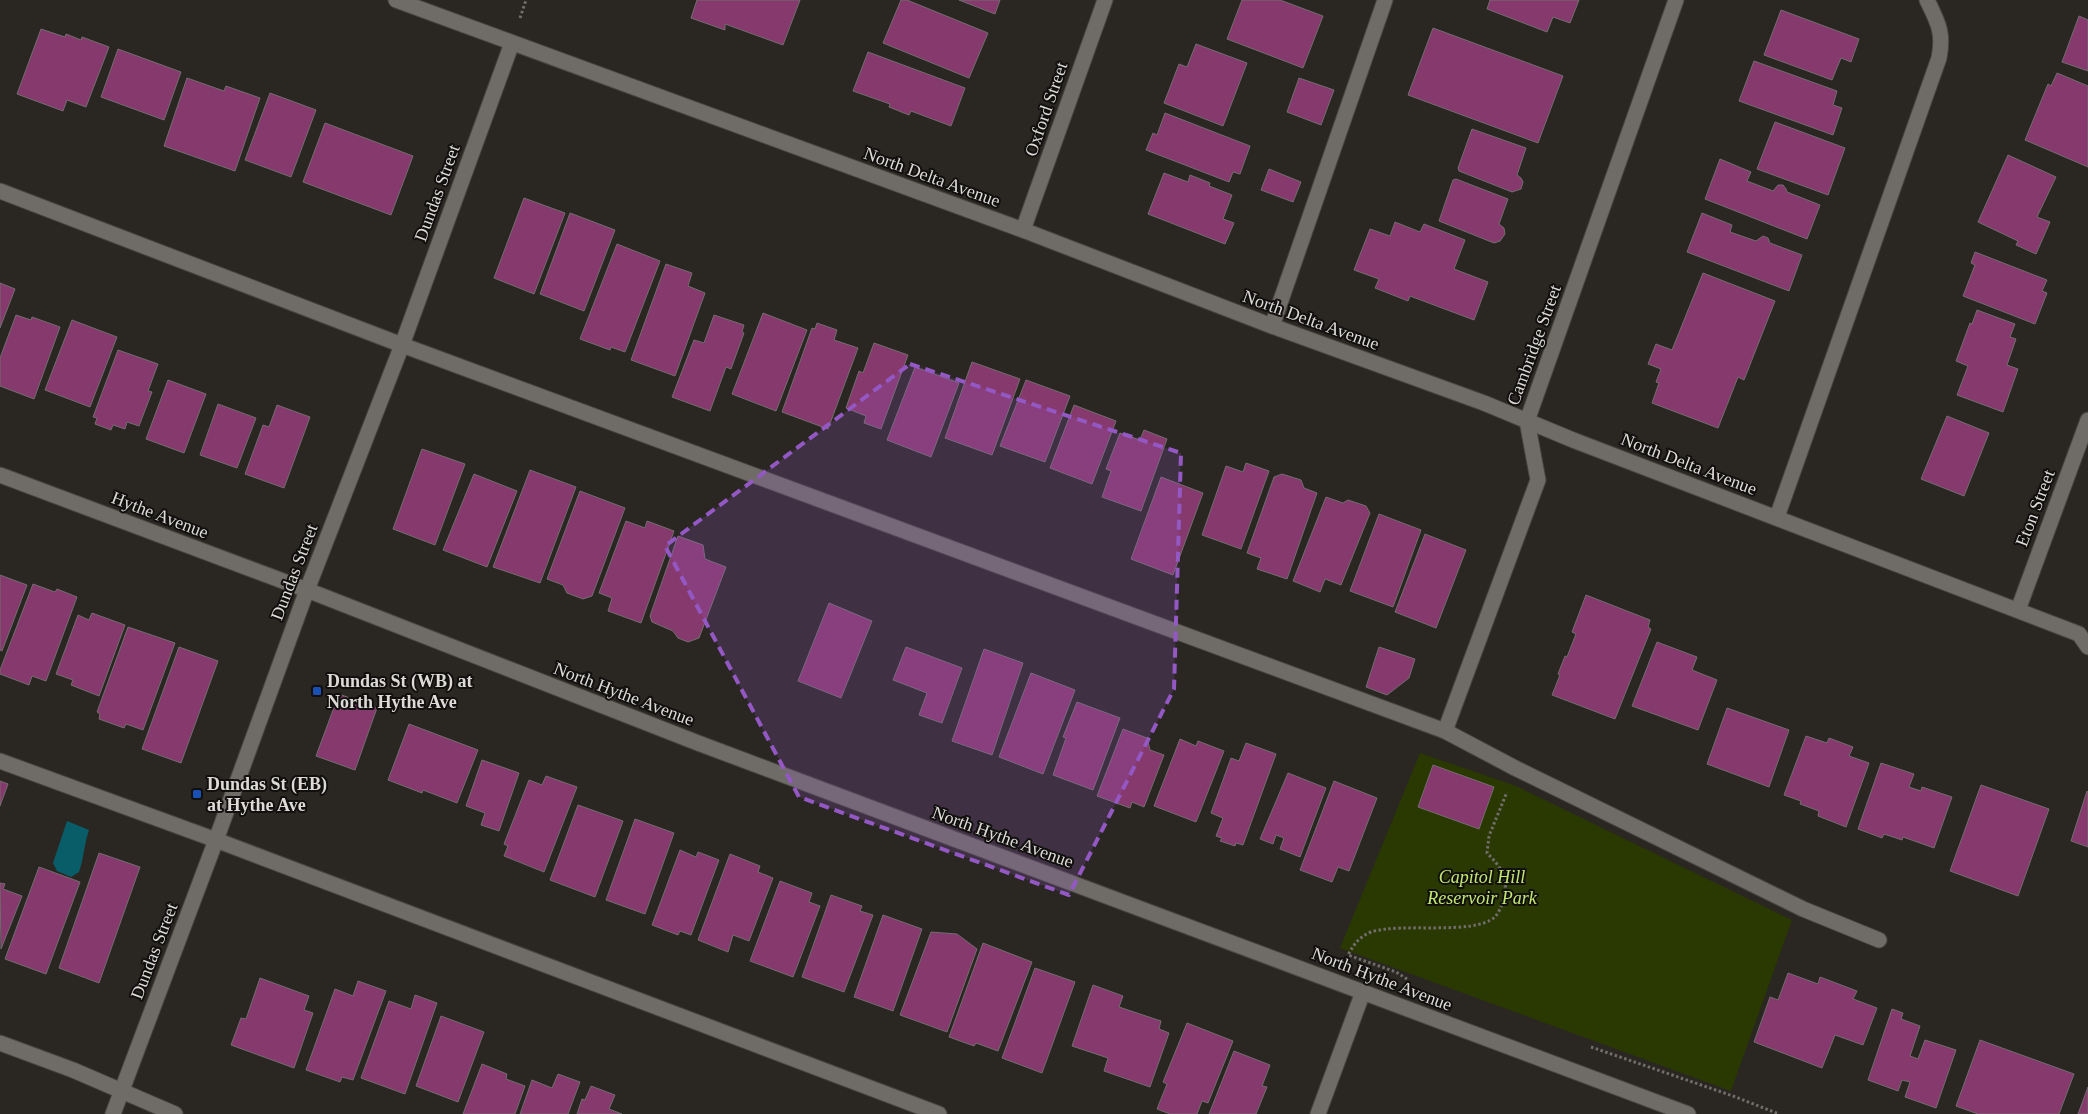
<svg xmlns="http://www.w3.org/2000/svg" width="2088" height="1114" viewBox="0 0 2088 1114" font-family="'Times New Roman',serif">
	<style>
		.green { fill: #2a3802 }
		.water { fill: #095d69 }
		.building { fill: #86396c; stroke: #736d70 }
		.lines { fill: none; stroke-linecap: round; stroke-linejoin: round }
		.minor-casing { stroke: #484541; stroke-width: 17 }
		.path { stroke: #706d6a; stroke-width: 3; stroke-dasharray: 2.5 2.5; stroke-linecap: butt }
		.minor { stroke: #6f6c67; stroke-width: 15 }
		.marked { fill: #9458c5; fill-opacity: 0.2; stroke: #9458c5; stroke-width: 4; stroke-dasharray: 10 6; stroke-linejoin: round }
		.transit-dot { fill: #1a4fb4; stroke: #11100e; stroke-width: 2 }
		.labels { text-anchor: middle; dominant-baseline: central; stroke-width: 4; stroke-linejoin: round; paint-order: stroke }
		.street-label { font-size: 18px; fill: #dddad8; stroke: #11100e }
		.poi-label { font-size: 18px; font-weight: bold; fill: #dddad8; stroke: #11100e; text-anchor: start }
		.park-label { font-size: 18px; font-style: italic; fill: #c3e871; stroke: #11100e }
	</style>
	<rect width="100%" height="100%" fill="#2a2723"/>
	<!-- green -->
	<path class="green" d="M1420,753L1516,786L1792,920L1731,1091L1340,948Z"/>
	<!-- water -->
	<path class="water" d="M67,821L89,830C84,844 84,858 79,872L71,877L57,871L53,863Z"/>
	<!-- building -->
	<g class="building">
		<path d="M697,0H800L783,45L725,24V30L691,18Z"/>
		<path d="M901,0H907L988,33L969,78L883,43Z"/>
		<path d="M959,0H1000L995,14Z"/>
		<path d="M1242,0H1280L1323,16L1303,68L1227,39Z"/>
		<path d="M1490,0H1579L1570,23L1553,17L1547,32L1487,9Z"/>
		<path d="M1781,10L1859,39L1851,62L1841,58L1832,80L1764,55Z"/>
		<path d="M2079,16L2088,20V71L2062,62Z"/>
		<path d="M1433,28L1563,76L1538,143L1408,95Z"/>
		<path d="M41,29L65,37L66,34L81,40L82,37L109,47L86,107L67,100L63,111L17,94Z"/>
		<path d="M1196,44L1247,63L1223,126L1164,103L1179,64L1187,67Z"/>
		<path d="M118,49L181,72L164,120L101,97Z"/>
		<path d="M868,52L965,88L951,126L911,111L909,115L889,107L890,104L853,91Z"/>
		<path d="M1754,61L1837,91L1833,105L1842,108L1833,135L1739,101Z"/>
		<path d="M2057,73L2088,86V167L2025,140L2048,84L2051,86Z"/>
		<path d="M187,78L224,91L226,86L260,98L235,171L164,146Z"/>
		<path d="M1299,78L1334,90L1321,125L1287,112Z"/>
		<path d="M270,93L316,110L291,177L245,160Z"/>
		<path d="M1165,113L1250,146L1240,174L1233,172L1229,182L1146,150L1153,133L1157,135Z"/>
		<path d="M1775,122L1845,148L1828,195L1757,169Z"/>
		<path d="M325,123L413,156L391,215L303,182Z"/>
		<path d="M1472,129L1526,148L1517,175L1521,178L1523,182L1521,189L1512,192L1459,171L1458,168Z"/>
		<path d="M2008,155L2056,177L2037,217L2050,222L2036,254L2016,245L2018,241L1978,222Z"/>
		<path d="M1720,159L1751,172L1747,181L1773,191L1778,185H1783L1786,189L1787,192L1820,205L1807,239L1705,199Z"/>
		<path d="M1269,169L1301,182L1293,202L1261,190Z"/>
		<path d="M1164,173L1188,182L1190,175L1210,183L1209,186L1232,195L1223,219L1234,223L1225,244L1148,214Z"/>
		<path d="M1456,179L1508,199L1499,224L1504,228L1505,234L1500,241L1494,243L1439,221L1453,180Z"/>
		<path d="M524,198L565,213L534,294L494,278Z"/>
		<path d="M570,213L615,230L584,311L540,294Z"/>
		<path d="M1702,213L1732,225L1730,232L1756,241L1763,236L1768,238L1770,243L1802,255L1789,291L1687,252Z"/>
		<path d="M1395,222L1420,232L1424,224L1465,240L1454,269L1488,282L1474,320L1410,296L1408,301L1375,288L1379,279L1354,270L1370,229L1390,236Z"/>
		<path d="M617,244L660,261L625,352L611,347L610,350L580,339Z"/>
		<path d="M1975,252L2047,280L2042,291L2047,293L2035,324L1963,296L1975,265L1971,263Z"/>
		<path d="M666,264L692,273L688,286L705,293L675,376L631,360Z"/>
		<path d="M1703,273L1775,301L1744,380L1738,377L1718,428L1652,403L1659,383L1656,382L1661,369L1648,364L1656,344L1672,350Z"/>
		<path d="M0,283L15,289L0,328Z"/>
		<path d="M1977,310L2015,324L2010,337L2016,339L2007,365L2018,369L2003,412L1957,395L1968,366L1956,361L1970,323L1972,324Z"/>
		<path d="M763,313L807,330L776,411L732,394Z"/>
		<path d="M16,315L31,320L32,317L60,327L34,399L0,386V358Z"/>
		<path d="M714,315L744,325L742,332L744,333L731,369L726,367L710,411L672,397L694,340L704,343Z"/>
		<path d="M72,320L117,337L90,407L45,390Z"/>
		<path d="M817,323L837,330L834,340L858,348L828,429L782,412L812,328L815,329Z"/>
		<path d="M874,343L908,355L881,429L864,423L866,416L846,408L859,371L863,373Z"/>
		<path d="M118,350L158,364L148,391L152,392L139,426L127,422L125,429L113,425L111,430L95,424L97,418L93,417Z"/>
		<path d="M972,362L1020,379L992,455L945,438Z"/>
		<path d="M915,367L959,383L931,457L887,440Z"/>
		<path d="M168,380L206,394L184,453L146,439Z"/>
		<path d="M1026,380L1070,396L1045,462L1000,446Z"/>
		<path d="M218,404L256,418L237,468L200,455Z"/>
		<path d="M277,405L310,417L284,488L245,474L263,425L269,427Z"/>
		<path d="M1074,405L1116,421L1092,484L1050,468Z"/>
		<path d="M1947,416L1989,433L1964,496L1921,479Z"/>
		<path d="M1144,430L1167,439L1141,511L1102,497L1111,471L1106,469L1120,433L1140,440Z"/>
		<path d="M422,449L465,464L435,545L393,529Z"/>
		<path d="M1246,463L1269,471L1241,549L1202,535L1226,466L1243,472Z"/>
		<path d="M530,470L576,487L540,583L493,567Z"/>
		<path d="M474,474L517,491L487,567L443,550Z"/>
		<path d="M1282,474L1301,480L1304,488L1317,493L1287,579L1257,569L1261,558L1247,553L1274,477Z"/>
		<path d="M1161,477L1203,493L1173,575L1131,559Z"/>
		<path d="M580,491L625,508L592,596L583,599L567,593L563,585L547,579Z"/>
		<path d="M1326,497L1343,503L1348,500L1366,506L1370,513L1341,585L1325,579L1320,592L1293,581Z"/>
		<path d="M1379,514L1421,530L1393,607L1350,591Z"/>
		<path d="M626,521L645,528L647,521L674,531L641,623L608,611L612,598L599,593Z"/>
		<path d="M1425,534L1466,550L1436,628L1395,612Z"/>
		<path d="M678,536L703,545L705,559L726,567L699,638L688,642L678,638L673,631L652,622L650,616Z"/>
		<path d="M0,575L27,585L2,651L0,650Z"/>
		<path d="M33,584L55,592L57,589L77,597L46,681L32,676L29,685L0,674V670Z"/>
		<path d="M1586,595L1650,620L1648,627L1651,629L1615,719L1552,695L1560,675L1558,674L1565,656L1567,657L1576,634L1572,632Z"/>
		<path d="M829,603L872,621L841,698L798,681Z"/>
		<path d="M92,613L125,625L99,696L71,685L73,680L56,674L78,615L89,620Z"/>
		<path d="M128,627L175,643L143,730L126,724L124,728L99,719L100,714L97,712Z"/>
		<path d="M1657,642L1697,657L1692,670L1717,680L1698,730L1632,706Z"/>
		<path d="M179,647L218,661L181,763L142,749Z"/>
		<path d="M906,647L962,668L942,723L919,715L927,693L893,680Z"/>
		<path d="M1379,647L1415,659L1409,678L1387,695L1366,687Z"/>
		<path d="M984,649L1023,663L992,755L952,741Z"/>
		<path d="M1031,673L1075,690L1043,774L999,757Z"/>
		<path d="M339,694L377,708L355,770L316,756Z"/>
		<path d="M1077,702L1120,718L1093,790L1053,775L1066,738L1063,737Z"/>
		<path d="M1727,708L1789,730L1769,787L1707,764Z"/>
		<path d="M409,724L478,750L457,803L423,790L422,793L388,780Z"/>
		<path d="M1123,729L1147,738L1150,750L1164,755L1144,807L1132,802L1130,808L1097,796Z"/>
		<path d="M1806,736L1827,743L1829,738L1853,747L1849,756L1869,763L1846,827L1818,816L1819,811L1800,804L1801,801L1784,795Z"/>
		<path d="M1180,739L1196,746L1198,741L1224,751L1196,822L1154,806Z"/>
		<path d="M1246,743L1276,754L1243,845L1236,843L1235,846L1220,841L1222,838L1216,836L1223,818L1211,813L1231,758L1239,761Z"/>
		<path d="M482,760L519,773L499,831L481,825L485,813L466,806Z"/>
		<path d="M1881,763L1914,774L1909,787L1921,791L1922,787L1952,797L1934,848L1903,837L1902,840L1884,834L1882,838L1858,829Z"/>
		<path d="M1433,765L1494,787L1479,829L1418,807Z"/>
		<path d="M1288,773L1326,788L1300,857L1280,849L1284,838L1276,835L1273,844L1260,839Z"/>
		<path d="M546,776L577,787L544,872L504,856L508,846L504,844L529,780L542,785Z"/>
		<path d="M0,781L8,784L0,806Z"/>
		<path d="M1334,781L1377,798L1349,871L1338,867L1332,882L1300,870Z"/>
		<path d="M1981,785L2049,809L2018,896L1950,871Z"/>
		<path d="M2087,791L2088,792V847L2071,841Z"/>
		<path d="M578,805L623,821L595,897L550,880Z"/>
		<path d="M635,819L674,833L645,914L606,900Z"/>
		<path d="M680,850L696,857L698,852L719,860L691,935L680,931L678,935L652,925Z"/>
		<path d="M99,853L140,867L99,983L59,968Z"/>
		<path d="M730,854L760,866L758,872L773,878L749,941L733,935L728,952L698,940Z"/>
		<path d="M39,867L80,882L46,974L5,959Z"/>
		<path d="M780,881L812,893L809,902L820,906L793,977L750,961Z"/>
		<path d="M0,883L5,884L3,889L22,896L1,949Z"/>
		<path d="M831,895L862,906L860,911L873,915L844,992L802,977Z"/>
		<path d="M883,915L922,929L893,1011L854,997Z"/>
		<path d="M931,932L957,934L977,949L947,1032L900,1015Z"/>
		<path d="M983,943L1032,962L998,1051L976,1043L974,1046L949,1037Z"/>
		<path d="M1035,968L1075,982L1042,1073L1002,1058Z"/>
		<path d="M1788,973L1818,984L1820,977L1857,991L1853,999L1877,1008L1863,1045L1835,1035L1822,1068L1754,1042L1770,997L1778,1000Z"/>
		<path d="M260,978L309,996L304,1010L313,1013L294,1068L231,1045L241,1018L246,1019Z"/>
		<path d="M358,981L386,991L353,1080L342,1077L340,1082L306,1070L335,989L353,996Z"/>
		<path d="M1093,985L1123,996L1119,1007L1161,1021L1159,1029L1169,1033L1150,1087L1104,1071L1108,1058L1072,1046Z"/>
		<path d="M415,995L437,1003L405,1094L361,1078L389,1001L411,1009Z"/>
		<path d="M1892,1009L1903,1013L1901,1019L1920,1026L1910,1056L1918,1059L1925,1040L1956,1050L1936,1108L1905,1097L1910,1082L1902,1080L1898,1091L1868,1080Z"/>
		<path d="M441,1016L484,1032L458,1102L416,1086Z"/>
		<path d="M1187,1023L1233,1041L1208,1103L1202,1101L1197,1114H1170L1157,1109L1167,1084L1163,1082Z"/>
		<path d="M1980,1040L2074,1074L2059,1114H1978L1956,1106Z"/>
		<path d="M1234,1051L1270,1065L1262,1086L1267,1087L1256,1114H1209Z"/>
		<path d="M482,1064L507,1074L506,1079L525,1086L515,1114H463Z"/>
		<path d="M558,1074L580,1082L568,1114H520L532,1080L552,1088Z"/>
		<path d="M591,1086L615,1095L609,1109L622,1114H577L582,1099L585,1100Z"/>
		<path d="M2088,1087V1114H2078Z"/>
	</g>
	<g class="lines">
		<!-- minor casing -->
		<g class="minor-casing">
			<g id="minor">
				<path d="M396,0L1023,230L1272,326L1484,403L1573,440L2079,634L2088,647"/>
				<path d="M0,191L402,345L1445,731L1515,768L1803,909L1879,940"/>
				<path d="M1023,230L1105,0"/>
				<path d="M1272,326L1385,0"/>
				<path d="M0,475L307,590L698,743L1688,1114"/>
				<path d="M1777,517L1939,58C1944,32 1938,23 1927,0"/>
				<path d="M2018,610L2088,420"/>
				<path d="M1445,731L1538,480L1527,421L1676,0"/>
				<path d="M0,761L216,840L939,1114"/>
				<path d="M0,1043L73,1070L175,1114"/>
				<path d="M113,1114L216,840L307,590L402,345L512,43"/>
				<path d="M1318,1114L1363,992"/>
			</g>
		</g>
		<!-- path -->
		<g class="path">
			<path d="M520,18L526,0"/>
			<path d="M1407,979L1396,972L1348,955C1354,944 1359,937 1371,932C1402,922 1473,936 1495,917C1500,911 1503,903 1504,896C1509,877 1499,865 1487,853L1489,836L1507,792"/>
			<path d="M1591,1047L1733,1096L1779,1114"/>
		</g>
		<!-- minor -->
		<use href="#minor" class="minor"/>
	</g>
	<!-- marked area -->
	<path class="marked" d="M910,364L1181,453L1174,689L1069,895L799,797L665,546Z"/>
	<!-- markers -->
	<g class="transit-dot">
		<rect x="312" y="686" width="10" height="10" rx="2.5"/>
		<rect x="192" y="789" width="10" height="10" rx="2.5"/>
	</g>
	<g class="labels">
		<!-- street labels -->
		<g class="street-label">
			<text transform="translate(1046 109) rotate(-71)">Oxford Street</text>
			<text transform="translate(932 177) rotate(20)">North Delta Avenue</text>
			<text transform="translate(437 193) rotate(-70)">Dundas Street</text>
			<text transform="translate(1311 320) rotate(20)">North Delta Avenue</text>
			<text transform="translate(1534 345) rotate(-70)">Cambridge Street</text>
			<text transform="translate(1689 464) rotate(21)">North Delta Avenue</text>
			<text transform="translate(2035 508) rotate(-69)">Eton Street</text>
			<text transform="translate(160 515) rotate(21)">Hythe Avenue</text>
			<text transform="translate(294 572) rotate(-69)">Dundas Street</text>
			<text transform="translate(624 694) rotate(21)">North Hythe Avenue</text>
			<text transform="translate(1003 837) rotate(20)">North Hythe Avenue</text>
			<text transform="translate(154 951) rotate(-69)">Dundas Street</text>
			<text transform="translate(1382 979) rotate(21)">North Hythe Avenue</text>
		</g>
		<!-- poi labels -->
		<g class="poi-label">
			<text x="327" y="681">Dundas St (WB) at<tspan x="327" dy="21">North Hythe Ave</tspan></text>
			<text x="207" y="784">Dundas St (EB)<tspan x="207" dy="21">at Hythe Ave</tspan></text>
		</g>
		<!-- park labels -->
		<g class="park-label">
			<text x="1482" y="877">Capitol Hill<tspan x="1482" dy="21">Reservoir Park</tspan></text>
		</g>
	</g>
</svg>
